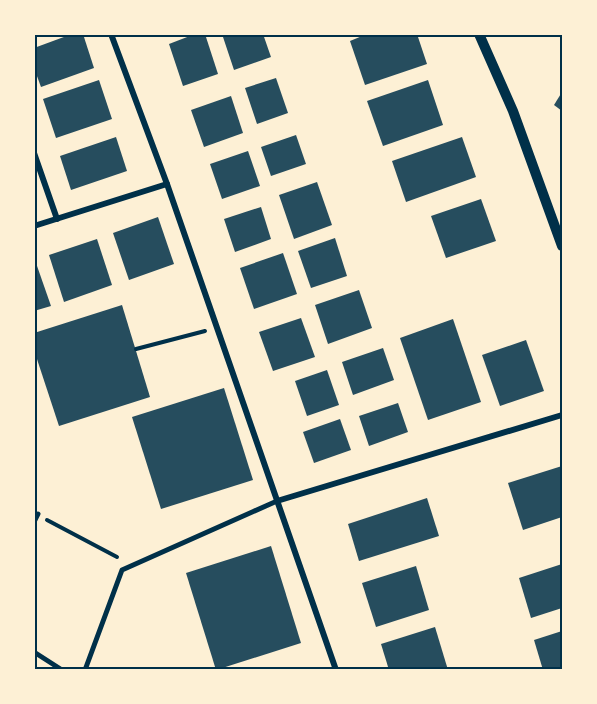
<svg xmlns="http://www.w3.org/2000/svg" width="597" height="704" viewBox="0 0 597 704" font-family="Cabin,sans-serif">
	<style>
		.building { fill: #264d5e }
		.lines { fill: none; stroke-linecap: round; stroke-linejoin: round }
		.path { stroke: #003049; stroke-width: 4 }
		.pedestrian { stroke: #003049; stroke-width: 5 }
		.minor { stroke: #003049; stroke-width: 6 }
		.tertiary { stroke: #003049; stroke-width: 10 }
		.neatline { fill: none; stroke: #003049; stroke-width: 2 }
	</style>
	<rect width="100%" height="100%" fill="#fdf0d5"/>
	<!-- building -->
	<g class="building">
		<path d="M72,34H83L94,68L41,87L34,68V48Z"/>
		<path d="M195,34H205L218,74L183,86L169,44Z"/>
		<path d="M222,34H263L271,57L234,70Z"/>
		<path d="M367,34H417L427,64L365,85L350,41Z"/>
		<path d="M276,78L288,113L257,124L245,88Z"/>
		<path d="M99,80L112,119L56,138L43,99Z"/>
		<path d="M428,80L443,125L383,146L367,101Z"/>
		<path d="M562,92V111L554,105Z"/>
		<path d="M231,96L243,133L204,147L191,110Z"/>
		<path d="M296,135L306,164L271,176L261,147Z"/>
		<path d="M116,137L127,171L71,190L60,156Z"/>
		<path d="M462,137L476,177L406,202L392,161Z"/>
		<path d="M248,151L260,186L222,199L210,164Z"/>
		<path d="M317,182L332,225L294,239L279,195Z"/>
		<path d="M481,199L496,241L446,258L431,216Z"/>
		<path d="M261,207L271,239L235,252L224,219Z"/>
		<path d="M158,217L174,264L129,280L113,233Z"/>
		<path d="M335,238L347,276L311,288L298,251Z"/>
		<path d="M97,239L112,285L64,302L49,255Z"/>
		<path d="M283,253L297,294L254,309L240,268Z"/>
		<path d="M36,263L51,306L34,311V264Z"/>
		<path d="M359,290L372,328L328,344L315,305Z"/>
		<path d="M122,305L150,397L59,426L34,350V333Z"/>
		<path d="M301,318L315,357L273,371L259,332Z"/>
		<path d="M453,319L481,402L428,420L400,338Z"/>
		<path d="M526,340L544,391L500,406L482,355Z"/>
		<path d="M383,348L394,380L353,395L342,362Z"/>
		<path d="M327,370L339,405L307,416L295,381Z"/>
		<path d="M224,388L253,480L161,509L132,417Z"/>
		<path d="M398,403L408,432L369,446L359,416Z"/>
		<path d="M340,419L351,450L314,463L303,432Z"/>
		<path d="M562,466V517L523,530L508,483Z"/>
		<path d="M427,498L439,536L359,561L348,524Z"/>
		<path d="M271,546L301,643L216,670L186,573Z"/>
		<path d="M562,564V608L531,618L519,578Z"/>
		<path d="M416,566L429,610L376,627L362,583Z"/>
		<path d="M435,627L448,670H389L381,644Z"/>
		<path d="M562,631V670H543L534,640Z"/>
	</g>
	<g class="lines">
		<!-- path -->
		<g class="path">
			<path d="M136,349L205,331"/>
			<path d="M47,520L117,557"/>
		</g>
		<!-- pedestrian -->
		<g class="pedestrian">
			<path d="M34,522L38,514"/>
			<path d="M34,652L62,670"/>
			<path d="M85,670L122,570L277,501"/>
		</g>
		<!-- minor -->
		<g class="minor">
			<path d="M111,34L167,184L336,670"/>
			<path d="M34,153L57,219"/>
			<path d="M34,226L167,184"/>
			<path d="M277,501L562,415"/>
		</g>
		<!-- tertiary -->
		<path class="tertiary" d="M479,34L513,111L562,246"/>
	</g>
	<!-- border -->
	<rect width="597" height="704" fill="none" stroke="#fdf0d5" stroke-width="72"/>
	<rect x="36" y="36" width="525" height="632" class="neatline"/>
</svg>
